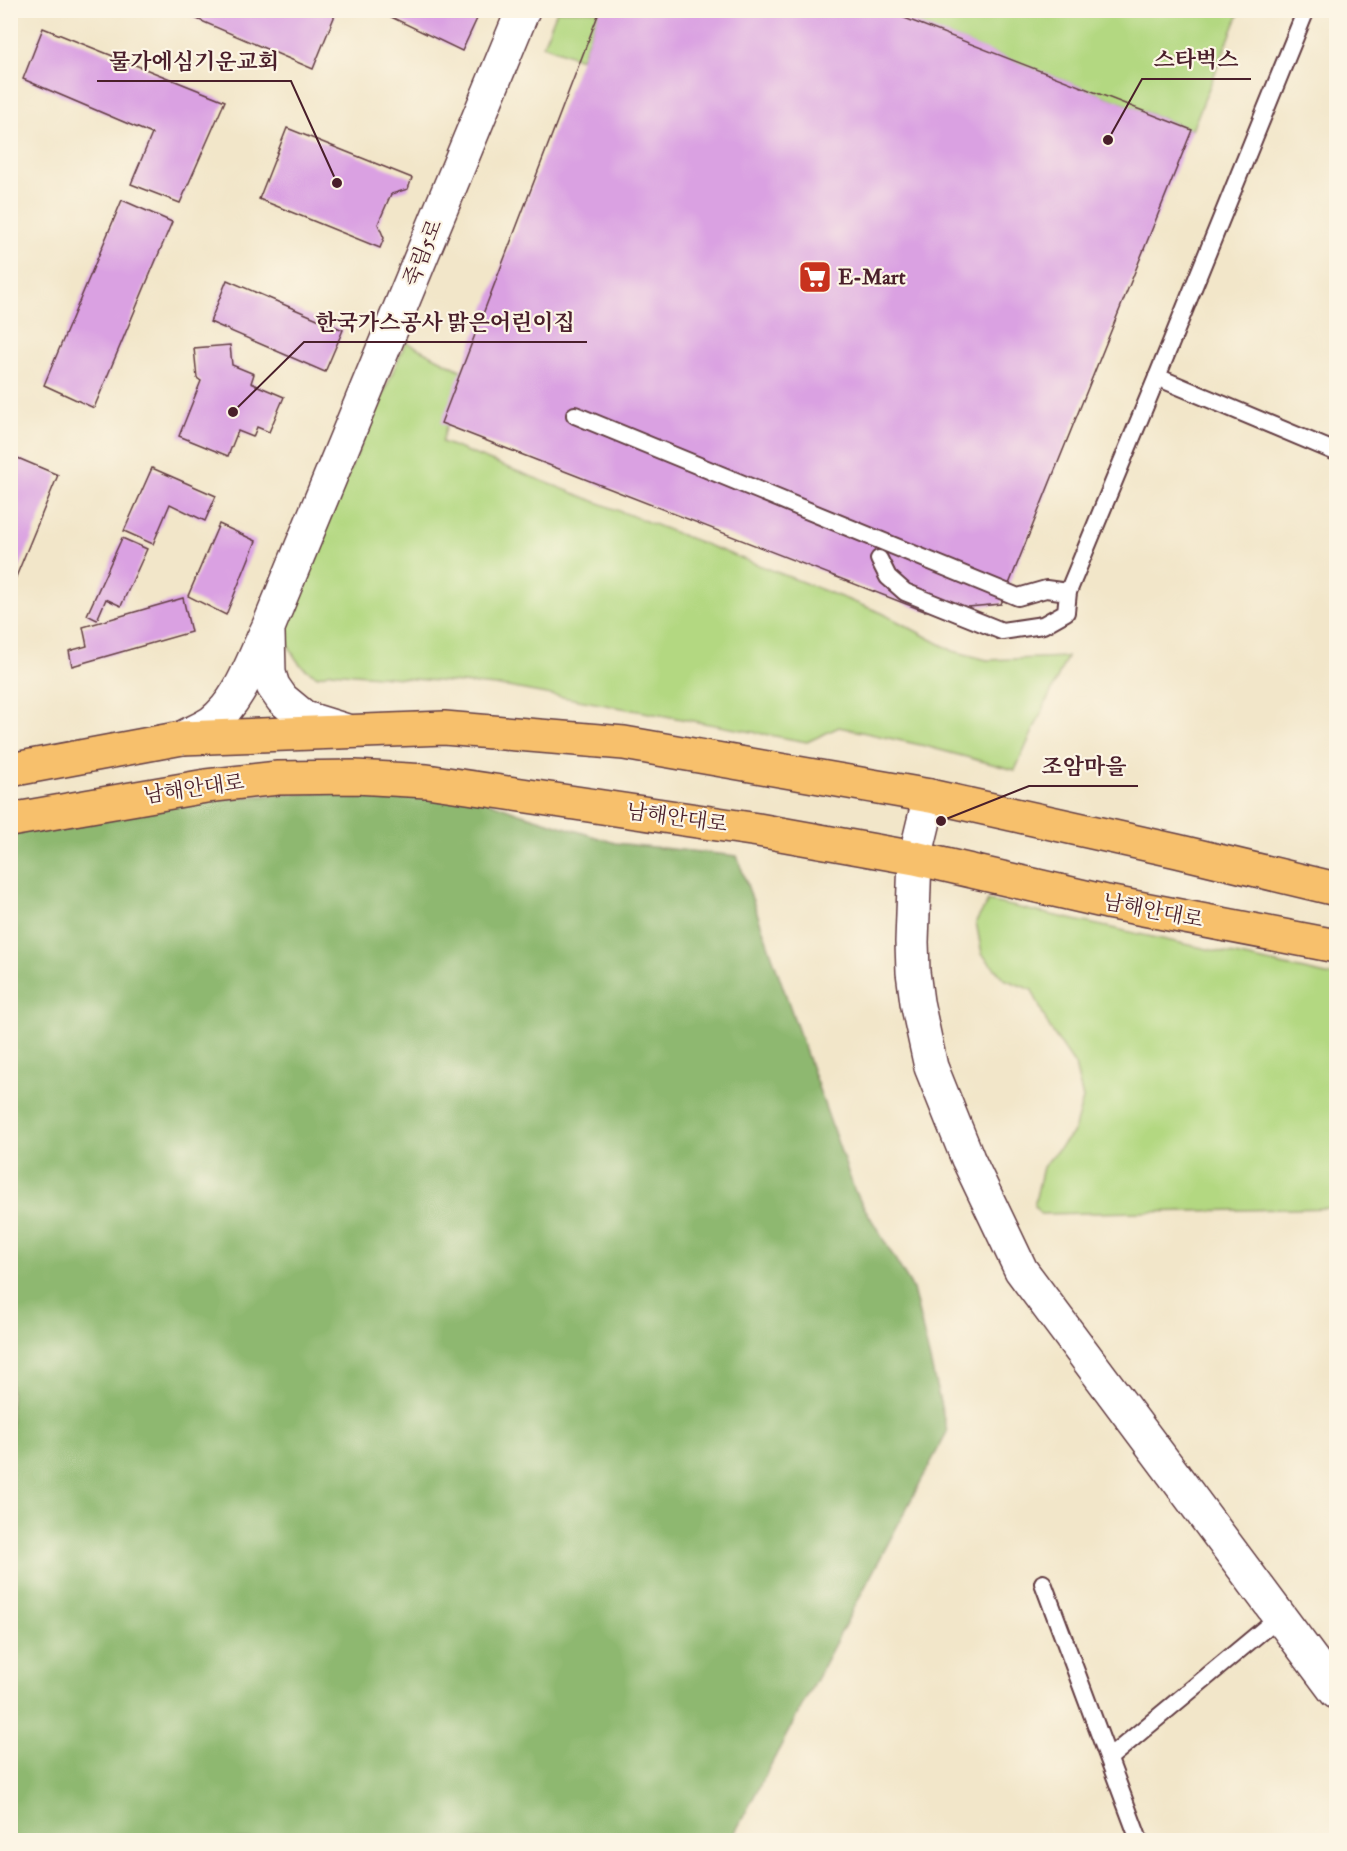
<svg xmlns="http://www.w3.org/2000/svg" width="1347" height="1851" viewBox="0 0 1347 1851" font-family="'IM FELL Double Pica','Noto Serif KR',serif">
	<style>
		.green { fill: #b3d881; stroke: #7e7c56; stroke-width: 1.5 }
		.forest { fill: #8eb86f; stroke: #6c6c4d; stroke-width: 1.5 }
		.building { fill: #daa1e2 }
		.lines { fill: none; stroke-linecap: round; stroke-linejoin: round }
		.lane-casing { stroke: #633d43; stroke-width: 20 }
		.street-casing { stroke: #633d43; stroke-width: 36 }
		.primary-casing { stroke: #633d43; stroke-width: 36 }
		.lane { stroke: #fff; stroke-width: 16 }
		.street { stroke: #fff; stroke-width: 33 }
		.primary { stroke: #f7c06c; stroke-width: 33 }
		.labels { text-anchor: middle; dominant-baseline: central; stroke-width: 4.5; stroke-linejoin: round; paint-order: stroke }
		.street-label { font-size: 21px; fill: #4a1f2b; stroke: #fcf5e5 }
		.poi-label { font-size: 21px; font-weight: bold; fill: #4a1f2b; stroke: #fcf5e5; text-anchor: start }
		.leader { fill: none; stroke: #4a1f2b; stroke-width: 2 }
		.callout-dot { fill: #4a1f2b; stroke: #fcf5e5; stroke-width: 2 }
		.callout-label { font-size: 22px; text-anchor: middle; font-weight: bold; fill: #4a1f2b; stroke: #fcf5e5; stroke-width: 4.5; stroke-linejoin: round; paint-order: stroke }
	</style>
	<rect width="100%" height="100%" fill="#fcf5e5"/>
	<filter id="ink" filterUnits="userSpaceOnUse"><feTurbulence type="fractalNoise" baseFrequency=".0167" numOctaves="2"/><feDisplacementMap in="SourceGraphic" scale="12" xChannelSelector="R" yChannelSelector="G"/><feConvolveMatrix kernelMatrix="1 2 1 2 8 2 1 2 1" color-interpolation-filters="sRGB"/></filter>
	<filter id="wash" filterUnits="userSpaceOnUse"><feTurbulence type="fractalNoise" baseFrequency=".008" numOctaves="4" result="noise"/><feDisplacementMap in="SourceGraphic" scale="24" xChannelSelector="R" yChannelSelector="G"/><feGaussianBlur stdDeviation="1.35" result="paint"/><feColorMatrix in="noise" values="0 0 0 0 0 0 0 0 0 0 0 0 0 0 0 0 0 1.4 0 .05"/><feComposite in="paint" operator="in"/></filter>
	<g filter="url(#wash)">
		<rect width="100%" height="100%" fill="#f2e6c9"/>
		<!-- green -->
		<g class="green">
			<path d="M557,11H600L581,59L543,45Z"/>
			<path d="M884,11H1240L1192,130Z"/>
			<path d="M406,342L462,371L442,442L882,613L953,651L987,660L1067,657L1015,770L925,746L839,727L807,742L508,687L331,672L318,676C292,664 294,652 280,630Z"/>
			<path d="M988,901L1336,977V1208L1041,1214L1034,1206L1043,1167L1074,1131L1083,1099L1075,1065L1049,1027L1032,990L1004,979L982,954L976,922Z"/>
		</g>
		<!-- forest -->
		<path class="forest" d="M329,792L470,795L519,813L615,843L737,856L855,1192L913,1289L947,1432L731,1840H11V831L153,802Z"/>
		<g id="blocks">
			<!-- building -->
			<g class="building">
				<path d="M176,10H337L313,69Z"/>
				<path d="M395,10H481L462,51L391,17Z"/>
				<path d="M600,10H884L1192,130L1001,604L924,611L441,423Z"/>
				<path d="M43,28L225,101L180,203L131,184L152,134L23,79Z"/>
				<path d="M287,128L412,178L408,189L391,194L378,224L384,238L380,248L259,199Z"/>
				<path d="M122,200L172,222L94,408L44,385Z"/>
				<path d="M227,280L343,330L325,372L210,322Z"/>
				<path d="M230,345L232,365L254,374L251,383L284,397L269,432L257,427L253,437L238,431L228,456L179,436L201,381L197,378L194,348Z"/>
				<path d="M13,456L58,475L11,589L10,462Z"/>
				<path d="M152,468L216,496L205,521L170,504L153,544L124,531Z"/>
				<path d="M219,524L256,541L226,615L188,596Z"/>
				<path d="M122,538L147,549L121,606L106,599L97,620L87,615Z"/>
				<path d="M183,598L191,632L72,666L69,651L87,646L83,627Z"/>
			</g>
		</g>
	</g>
	<g filter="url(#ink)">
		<use href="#blocks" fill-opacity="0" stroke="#633d43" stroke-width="1.5"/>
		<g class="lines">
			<!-- lane casing -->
			<g class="lane-casing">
				<g id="lane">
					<path d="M1306,10L1157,377L1336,452"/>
					<path d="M575,415L1018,597L1046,589L1068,592"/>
					<path d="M879,559L888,577L905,592L1002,631L1043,625L1066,612L1068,592L1157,377"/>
					<path d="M1043,1583L1139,1840"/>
					<path d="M1109,1758L1280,1616"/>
				</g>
			</g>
			<!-- street casing -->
			<g class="street-casing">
				<g id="street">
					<path d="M268,633L269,673L273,686L282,699L305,718L347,731"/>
					<path d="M182,738C191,733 202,729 211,723C240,702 253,659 268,628L523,10"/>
					<path d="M930,796L915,858L912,942L913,972L917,1002L931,1067L968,1159L1021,1270L1336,1692"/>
				</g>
			</g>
			<!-- primary casing -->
			<g class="primary-casing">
				<g id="primary">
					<path d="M10,770L182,738L444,728L624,743L930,796L1177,851L1336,889"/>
					<path d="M10,820L206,786L278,778L355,777L427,781L758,830L915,858L1107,902L1336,946"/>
				</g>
			</g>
			<!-- lane -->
			<use href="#lane" class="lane"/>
			<!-- street -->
			<use href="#street" class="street"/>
			<!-- primary -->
			<use href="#primary" class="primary"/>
		</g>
	</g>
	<!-- icons -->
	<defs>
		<g id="supermarket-square" transform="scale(1.725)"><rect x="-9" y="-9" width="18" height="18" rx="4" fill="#c8321e" stroke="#fcf5e5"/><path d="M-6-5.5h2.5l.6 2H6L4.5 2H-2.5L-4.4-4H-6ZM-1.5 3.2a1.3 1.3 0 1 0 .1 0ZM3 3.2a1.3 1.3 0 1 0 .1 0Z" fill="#fff"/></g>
	</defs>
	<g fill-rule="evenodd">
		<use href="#supermarket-square" x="815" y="277"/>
	</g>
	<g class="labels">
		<!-- street labels -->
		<g class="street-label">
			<text transform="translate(423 253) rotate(-68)">죽림5로</text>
			<text transform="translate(194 789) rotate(-8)">남해안대로</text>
			<text transform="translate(677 818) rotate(8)">남해안대로</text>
			<text transform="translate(1153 911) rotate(11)">남해안대로</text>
		</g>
		<!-- poi labels -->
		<g class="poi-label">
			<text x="838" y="277">E-Mart</text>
		</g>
	</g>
	<!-- callouts -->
	<path class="leader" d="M1108 140L1142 79H1251M337 183L291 81H97M233 412L304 342H587M941 821L1029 786H1138"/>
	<g class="callout-dot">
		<circle cx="1108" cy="140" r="6"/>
		<circle cx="337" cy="183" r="6"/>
		<circle cx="233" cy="412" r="6"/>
		<circle cx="941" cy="821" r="6"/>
	</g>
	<g class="callout-label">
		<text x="1196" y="67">스타벅스</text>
		<text x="194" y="69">물가에심기운교회</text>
		<text x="445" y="330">한국가스공사 맑은어린이집</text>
		<text x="1084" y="774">조암마을</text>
	</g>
	<!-- margin -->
	<rect width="1347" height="1851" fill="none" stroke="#fcf5e5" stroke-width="36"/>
</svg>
